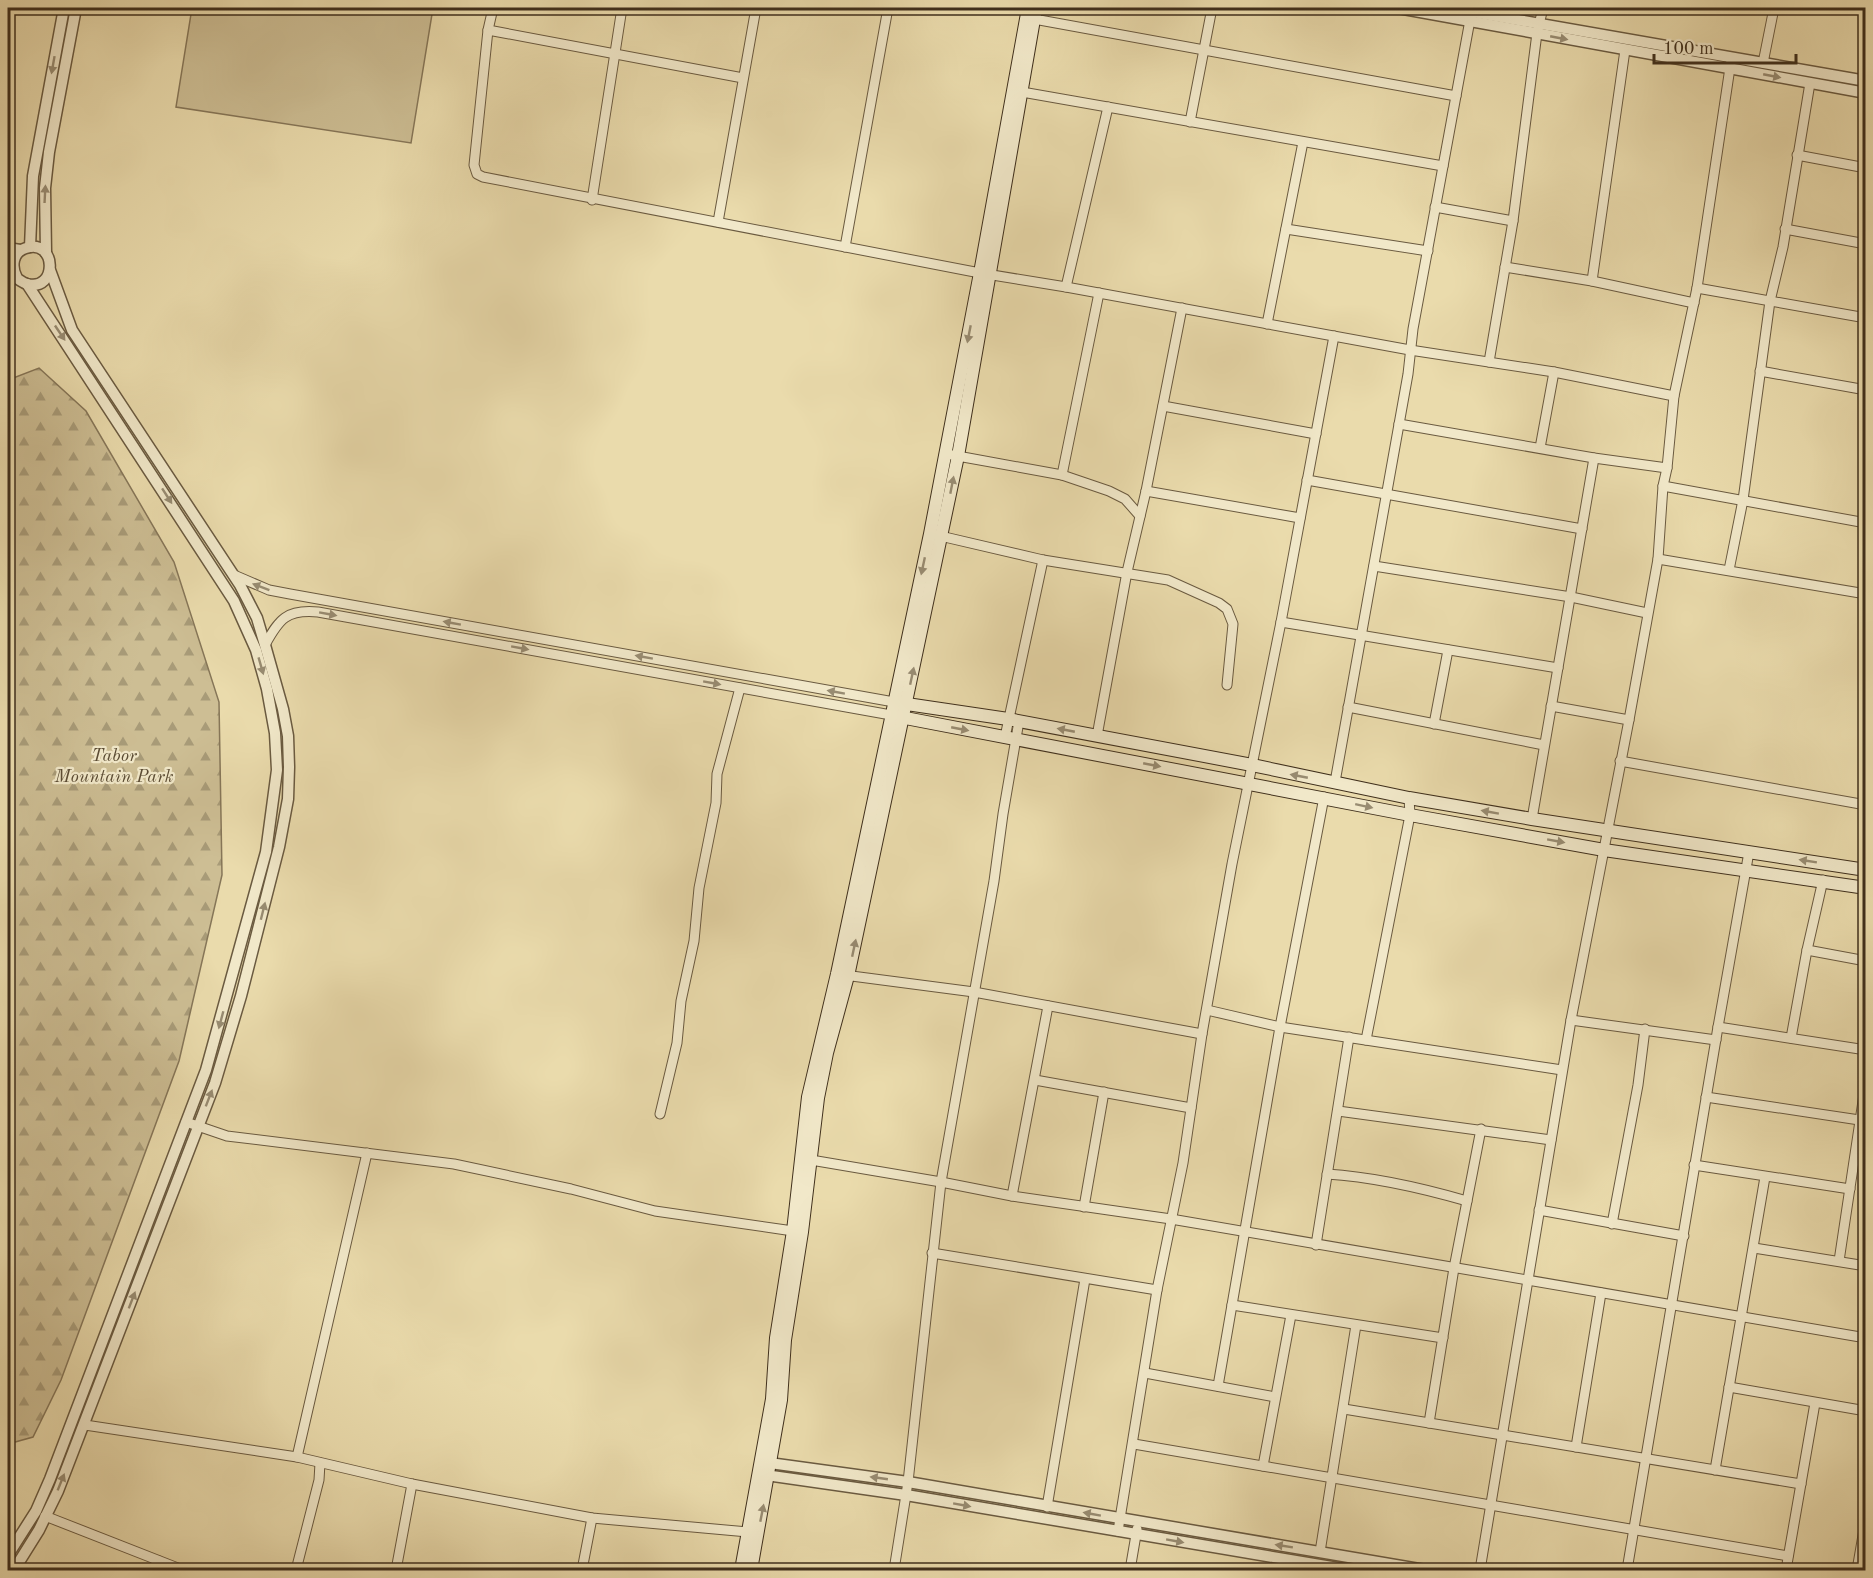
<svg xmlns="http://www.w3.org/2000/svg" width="1873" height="1578" viewBox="0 0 1873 1578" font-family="'Old Standard TT',serif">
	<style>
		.forest { fill: url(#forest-firs); stroke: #867658; stroke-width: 1.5 }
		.garden { fill: #cdbe94; stroke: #867658; stroke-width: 1.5 }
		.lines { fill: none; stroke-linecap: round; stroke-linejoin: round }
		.minor-casing { stroke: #6a5a40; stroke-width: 11 }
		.tertiary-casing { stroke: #6a5a40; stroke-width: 13 }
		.secondary-casing { stroke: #3f2f1c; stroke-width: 14 }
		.minor { stroke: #f1e8c9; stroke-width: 9 }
		.tertiary { stroke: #f1e8c9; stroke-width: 10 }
		.secondary { stroke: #f1e8c9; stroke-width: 12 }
		.oneway { fill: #988c72 }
		.labels { text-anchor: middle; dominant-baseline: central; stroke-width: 4.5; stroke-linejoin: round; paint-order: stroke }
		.park-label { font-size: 18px; font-style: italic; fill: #5b4c34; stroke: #f1e8c9 }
	</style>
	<defs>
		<pattern id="forest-firs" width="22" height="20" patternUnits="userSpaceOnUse" patternTransform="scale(1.5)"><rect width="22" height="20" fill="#cdbe94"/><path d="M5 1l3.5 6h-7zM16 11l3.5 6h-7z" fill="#a89b78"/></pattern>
	</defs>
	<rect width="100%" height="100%" fill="#eadbac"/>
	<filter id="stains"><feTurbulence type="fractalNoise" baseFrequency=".00333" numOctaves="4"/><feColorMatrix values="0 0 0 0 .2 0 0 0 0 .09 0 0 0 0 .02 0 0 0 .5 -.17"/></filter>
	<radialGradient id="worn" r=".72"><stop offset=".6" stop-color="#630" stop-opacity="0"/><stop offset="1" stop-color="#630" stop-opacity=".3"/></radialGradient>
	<!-- forest -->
	<path class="forest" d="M39,368L86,411L174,562L219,702L222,875L179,1061L61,1380L33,1437L8,1444V380Z"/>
	<!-- garden -->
	<path class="garden" d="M192,8H433L411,143L176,107Z"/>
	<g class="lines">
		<!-- minor casing -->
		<g class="minor-casing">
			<g id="minor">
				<path d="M493,8L488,30L474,165L477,174L483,177L980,273L1066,287L1410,350L1554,372L1674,396"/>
				<path d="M1034,19L1456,96"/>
				<path d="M488,30L743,78"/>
				<path d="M1763,63L1774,8"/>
				<path d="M1022,92L1443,166"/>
				<path d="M1190,122L1212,8"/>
				<path d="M1797,155L1866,168"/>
				<path d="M592,200L622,8"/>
				<path d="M1435,207L1513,221"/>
				<path d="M718,222L756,8"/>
				<path d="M1286,229L1428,251"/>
				<path d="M1785,229L1866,244"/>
				<path d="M845,247L888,8"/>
				<path d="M1505,267L1592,281L1694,303"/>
				<path d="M1592,281L1625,50"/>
				<path d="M1066,287L1108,107"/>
				<path d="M1697,288L1866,318"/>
				<path d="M1267,324L1303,142"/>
				<path d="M1489,362L1513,221L1537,33L1543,8"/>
				<path d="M1760,371L1866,390"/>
				<path d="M1163,406L1316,434"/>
				<path d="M1399,424L1594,458L1667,468"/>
				<path d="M1540,448L1554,372"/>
				<path d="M952,455L1062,475L1109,491L1125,499L1140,516"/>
				<path d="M1062,475L1099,293"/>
				<path d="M1307,480L1582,529"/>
				<path d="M1663,486L1866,523"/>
				<path d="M1146,491L1300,518"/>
				<path d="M936,535L1043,560L1168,580L1219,603L1227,609L1233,624L1227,685"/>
				<path d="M1658,559L1866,594"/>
				<path d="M1374,566L1571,597L1647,613"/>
				<path d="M1729,570L1743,500L1770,301L1783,247L1810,83"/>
				<path d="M234,575L269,590L290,594L894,702"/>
				<path d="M1281,622L1558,668"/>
				<path d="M265,645C279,619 287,609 318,612L891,715"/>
				<path d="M1551,706L1629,720"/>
				<path d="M1348,707L1544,745"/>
				<path d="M1434,724L1448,650"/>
				<path d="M1097,736L1127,572L1146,491L1182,308"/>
				<path d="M1005,737L1043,560"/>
				<path d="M1620,761L1866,805"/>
				<path d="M1335,782L1408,374L1413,329L1470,20"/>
				<path d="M1532,819L1594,458"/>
				<path d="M1807,950L1866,961"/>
				<path d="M844,975L974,992L1202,1034"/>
				<path d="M1207,1010L1280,1027L1562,1070"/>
				<path d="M1571,1020L1716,1040"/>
				<path d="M1718,1027L1866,1050"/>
				<path d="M1791,1038L1807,950L1823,880"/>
				<path d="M1366,1040L1410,815L1409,798"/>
				<path d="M1035,1080L1191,1108"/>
				<path d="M1706,1097L1866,1121"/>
				<path d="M1338,1111L1551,1140"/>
				<path d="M660,1114L677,1043L681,1001L694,941L699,888L716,803L717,774L740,688"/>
				<path d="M186,1122L227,1136L454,1164L571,1189L655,1211L793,1231"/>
				<path d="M811,1160L941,1182L1012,1196L1171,1219L1866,1338"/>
				<path d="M1694,1165L1850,1189"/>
				<path d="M1327,1174C1374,1177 1422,1188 1467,1201"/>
				<path d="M1012,1196L1048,1006"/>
				<path d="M1084,1207L1104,1092"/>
				<path d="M1539,1210L1684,1236"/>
				<path d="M1612,1224L1638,1085L1645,1029"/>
				<path d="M1316,1245L1349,1037"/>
				<path d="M1754,1248L1866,1266"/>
				<path d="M932,1253L1157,1290"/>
				<path d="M1839,1261L1866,1081"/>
				<path d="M1232,1305L1443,1338"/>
				<path d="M1145,1373L1275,1397"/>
				<path d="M1218,1386L1280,1027L1324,797"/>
				<path d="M1729,1387L1866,1411"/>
				<path d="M1344,1409L1801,1484"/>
				<path d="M1429,1423L1454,1268L1481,1129"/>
				<path d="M85,1425L297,1457L412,1484L592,1518L748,1532"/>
				<path d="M1134,1444L1788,1556"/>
				<path d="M1576,1447L1601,1293"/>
				<path d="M297,1457L367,1153"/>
				<path d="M1263,1466L1291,1315"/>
				<path d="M1715,1470L1765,1177"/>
				<path d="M1047,1507L1085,1279"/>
				<path d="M45,1516L183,1570"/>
				<path d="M1118,1531L1157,1290L1183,1163L1202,1034L1232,864L1281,622L1334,336"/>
				<path d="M1320,1552L1356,1325"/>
				<path d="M151,1570L159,1561"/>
				<path d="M296,1570L319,1480L320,1463"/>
				<path d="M396,1570L412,1484"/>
				<path d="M582,1570L592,1518"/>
				<path d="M894,1570L908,1482L941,1182L994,881L1003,814L1019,721"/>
				<path d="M1130,1570L1137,1529"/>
				<path d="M1480,1570L1571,1020L1629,720L1658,559L1663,486L1667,468L1674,396L1697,288L1731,61"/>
				<path d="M1627,1570L1718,1027L1749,852"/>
				<path d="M1786,1570L1815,1403"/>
				<path d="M1857,1570L1866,1518"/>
			</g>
		</g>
		<!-- tertiary casing -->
		<g class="tertiary-casing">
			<g id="tertiary">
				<path d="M1398,8L1866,93"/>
				<path d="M1450,8L1866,81"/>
				<path d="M30,247L33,176L64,8"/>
				<path d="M8,248L20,250"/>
				<path d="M46,253L45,188L49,152L76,8"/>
				<path d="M8,271C13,275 20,282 27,284C58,292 57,238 26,248C12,252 11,267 17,278"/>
				<path d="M762,1462L908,1482L1425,1570"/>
				<path d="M759,1474L906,1495L1350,1570"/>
				<path d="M8,1555L36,1511L50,1479L206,1070L266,852L277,770L275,733L267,689L256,650L234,601L27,284"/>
				<path d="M14,1570L39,1530L58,1491L215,1083L241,996L279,847L288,799L289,767L288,736L283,709L265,645L257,618L240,585L72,330L50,270"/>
			</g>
		</g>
		<!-- secondary casing -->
		<g class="secondary-casing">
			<g id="secondary">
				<path d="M900,703L1008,719L1252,765L1409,798L1532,819L1866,870"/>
				<path d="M895,716L1410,815L1604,850L1866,888"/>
				<path d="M741,1570L772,1399L776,1338L793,1231L808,1097L837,974L930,534L980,273L1028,8"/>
				<path d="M751,1570L781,1400L785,1340L802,1232L818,1098L827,1053L848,976L958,456L1036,8"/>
			</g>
		</g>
		<!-- minor -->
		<use href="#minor" class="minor"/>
		<!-- tertiary -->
		<use href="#tertiary" class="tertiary"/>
		<!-- secondary -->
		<use href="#secondary" class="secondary"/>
	</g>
	<!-- one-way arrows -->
	<defs><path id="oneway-solid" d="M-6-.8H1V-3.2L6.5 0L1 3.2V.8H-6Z" transform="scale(1.5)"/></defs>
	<g class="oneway">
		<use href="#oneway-solid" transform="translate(1559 38) rotate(11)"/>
		<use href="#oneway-solid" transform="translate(53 65) rotate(100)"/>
		<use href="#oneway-solid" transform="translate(1772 76) rotate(11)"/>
		<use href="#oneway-solid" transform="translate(45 194) rotate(-87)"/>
		<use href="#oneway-solid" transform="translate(60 333) rotate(56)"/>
		<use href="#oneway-solid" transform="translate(969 334) rotate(101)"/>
		<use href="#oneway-solid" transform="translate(952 485) rotate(-79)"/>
		<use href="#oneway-solid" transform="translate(167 496) rotate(57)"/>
		<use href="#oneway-solid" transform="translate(923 566) rotate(102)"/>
		<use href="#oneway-solid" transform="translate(261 587) rotate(-159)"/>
		<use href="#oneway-solid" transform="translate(328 614) rotate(10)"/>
		<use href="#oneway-solid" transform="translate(452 623) rotate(-170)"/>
		<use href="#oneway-solid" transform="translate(520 648) rotate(10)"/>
		<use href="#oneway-solid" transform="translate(644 657) rotate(-170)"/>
		<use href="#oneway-solid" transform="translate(261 666) rotate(74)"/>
		<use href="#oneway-solid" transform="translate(912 676) rotate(-78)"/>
		<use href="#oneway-solid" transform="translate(712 683) rotate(10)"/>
		<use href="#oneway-solid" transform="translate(836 692) rotate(-170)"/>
		<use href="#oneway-solid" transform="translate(960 729) rotate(11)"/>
		<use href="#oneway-solid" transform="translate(1066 730) rotate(-169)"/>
		<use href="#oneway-solid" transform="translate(1152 765) rotate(11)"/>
		<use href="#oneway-solid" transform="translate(1299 776) rotate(-169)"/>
		<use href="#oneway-solid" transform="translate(1364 806) rotate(12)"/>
		<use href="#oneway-solid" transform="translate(1490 812) rotate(-170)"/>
		<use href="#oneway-solid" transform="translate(1556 841) rotate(10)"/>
		<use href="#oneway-solid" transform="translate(1808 861) rotate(-171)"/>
		<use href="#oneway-solid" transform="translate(263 911) rotate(-76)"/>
		<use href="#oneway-solid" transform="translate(854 948) rotate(-78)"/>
		<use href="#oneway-solid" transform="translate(221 1020) rotate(105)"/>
		<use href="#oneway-solid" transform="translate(209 1098) rotate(-69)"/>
		<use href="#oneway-solid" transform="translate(132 1300) rotate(-69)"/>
		<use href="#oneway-solid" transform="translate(879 1478) rotate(-172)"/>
		<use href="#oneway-solid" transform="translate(61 1482) rotate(-68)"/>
		<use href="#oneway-solid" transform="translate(962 1505) rotate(10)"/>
		<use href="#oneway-solid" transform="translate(762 1513) rotate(-79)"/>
		<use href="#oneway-solid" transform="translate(1092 1514) rotate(-170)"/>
		<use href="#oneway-solid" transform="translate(1175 1541) rotate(10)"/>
		<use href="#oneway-solid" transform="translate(1284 1546) rotate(-171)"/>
	</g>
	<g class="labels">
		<!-- park labels -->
		<g class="park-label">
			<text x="114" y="756">Tabor<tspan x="114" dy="21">Mountain Park</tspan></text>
		</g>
	</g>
	<!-- margin -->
	<rect width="1873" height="1578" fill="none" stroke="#eadbac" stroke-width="30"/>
	<rect x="9" y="9" width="1855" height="1560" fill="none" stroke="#3f2f1c" stroke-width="3"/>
	<rect x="15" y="15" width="1843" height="1548" fill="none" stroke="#3f2f1c" stroke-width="1.5"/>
	<!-- scale -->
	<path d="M1654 54v9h142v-9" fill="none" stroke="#3f2f1c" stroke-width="3"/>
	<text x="1663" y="54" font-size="18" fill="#3f2f1c" stroke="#f1e8c9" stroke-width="4.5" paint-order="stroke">100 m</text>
	<rect width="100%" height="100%" filter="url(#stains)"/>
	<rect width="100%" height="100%" fill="url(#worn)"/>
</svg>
